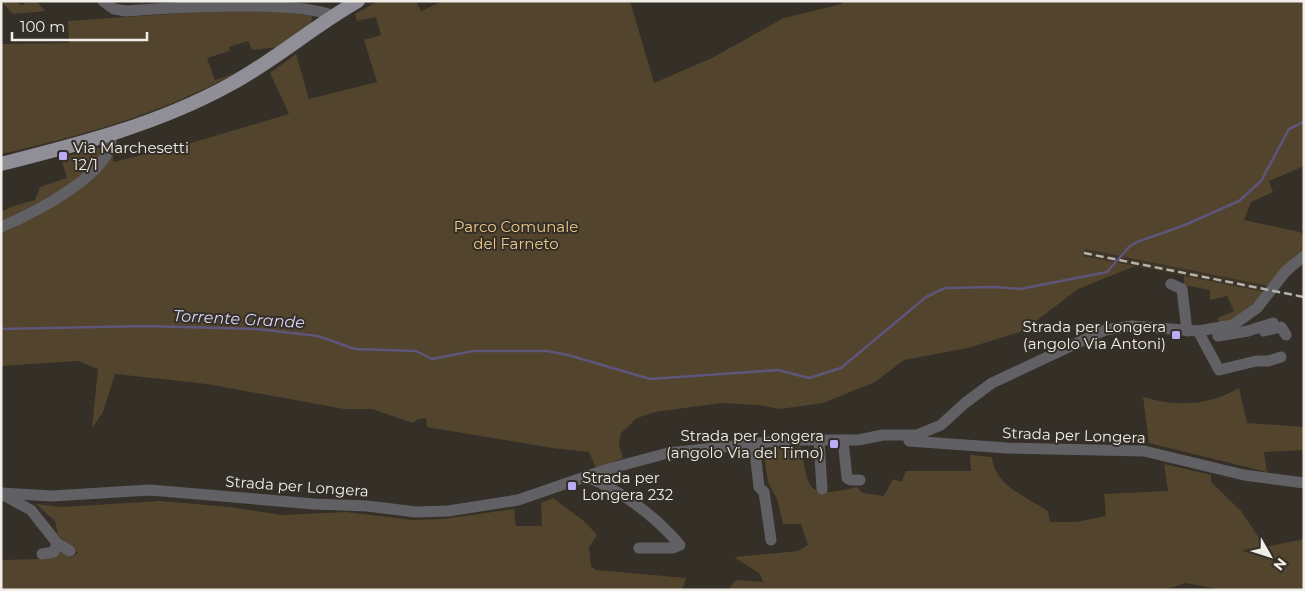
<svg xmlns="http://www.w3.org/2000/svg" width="1305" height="591" viewBox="0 0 1305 591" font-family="Montserrat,sans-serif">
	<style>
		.built { fill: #3d3527 }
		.green { fill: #53442d }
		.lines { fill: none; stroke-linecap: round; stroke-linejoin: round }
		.stream { stroke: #5e557b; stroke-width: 2.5 }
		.minor { stroke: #616065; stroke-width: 11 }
		.major { stroke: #908f98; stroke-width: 14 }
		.rail { stroke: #b6b2ac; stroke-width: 2.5; stroke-dasharray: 8 4; stroke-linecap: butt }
		.poi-dot { fill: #bbaaf6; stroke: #342f27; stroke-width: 2 }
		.labels { text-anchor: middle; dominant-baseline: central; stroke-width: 4; stroke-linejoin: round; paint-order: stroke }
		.poi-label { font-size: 15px; fill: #f1ede8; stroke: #342f27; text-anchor: start }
		.park-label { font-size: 15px; fill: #efc98a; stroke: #342f27 }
		.street-label { font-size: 15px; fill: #f1ede8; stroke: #342f27 }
		.water-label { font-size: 16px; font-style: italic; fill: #dad3fa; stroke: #342f27 }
	</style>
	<rect width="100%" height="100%" fill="#342f27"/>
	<!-- built -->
	<path class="built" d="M1085,249L1269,286L1265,292L1083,256Z"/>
	<!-- green -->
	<g class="green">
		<path d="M1,1H16L22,6L27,1H36L45,11L13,14Z"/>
		<path d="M378,1H416L421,11L443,1H630L654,83L712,58L784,18L842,4L843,1H1304V166L1269,181L1273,192L1251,202L1244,220L1300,232L1304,237V248L1284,266L1269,286L1085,249L1083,256L1135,266L1078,289L1023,331L968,348L904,360L875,382L823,403L780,409L758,405L721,403L655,412L637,418L621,433L619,446L623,458L596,468L589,452L552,448L427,427L426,418L418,419L413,423L372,409H344L207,384L115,374L103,412L92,428L98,369L78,361L1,366V231L38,216L76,191L113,154V162L181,146L289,114L270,73L296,54L309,99L377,82L364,40L381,35L376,17L357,21L355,14Z"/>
		<path d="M256,8L312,16L311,25L279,47L252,50L248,41L229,47L230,51L207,58L215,80L234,74C157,115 85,135 1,154V44L69,43L68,21Z"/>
		<path d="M102,147L104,151C80,188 39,204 1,223V212L10,207L35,200L40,187L67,178L61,158Z"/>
		<path d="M1184,276L1265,292C1251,306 1239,318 1221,325L1217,318L1234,311L1227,296L1210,300V290L1184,285Z"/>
		<path d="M1239,388L1247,423L1304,427V450L1264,452L1267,472L1149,443L1143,397C1178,407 1207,406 1239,388Z"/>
		<path d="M801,447C809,494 808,498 857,487L863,493L884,496L893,479L901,482L906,471H971L970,455L992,457C994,485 1026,497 1048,511L1050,522H1076L1106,516L1104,494L1168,491L1164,464L1211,475V482L1241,511L1265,547L1304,539V590H1222L1186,583L1164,590H728L736,580L763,582L760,574L734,557L798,551L808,545L801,524H783L777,499L768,482L763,449Z"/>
		<path d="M553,498L585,522L597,535L589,547L591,566L596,570L686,578L682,590H1V560L43,559L60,551L72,557L78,553L58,535L55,521L36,504L62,507L160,501L230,507L281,515L346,512L412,520L443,519L514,509L516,526H542L541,503Z"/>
	</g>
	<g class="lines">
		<!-- stream -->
		<path class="stream" d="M1,329L145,326L257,329L318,336L355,349L416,351L432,359L473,351H547L568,355L650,379L778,370L809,378L841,368L926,297L945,288L995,287L1020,289L1107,272L1129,247L1137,242L1185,225L1239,201L1261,181L1289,129L1304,122"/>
		<!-- minor -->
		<g class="minor">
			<path d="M103,1L114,9L126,11C174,7 296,0 334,16"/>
			<path d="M1,227C30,215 117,172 111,135"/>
			<path d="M1171,284L1182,289L1187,331"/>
			<path d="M1198,331L1219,370L1256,361H1268L1281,357"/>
			<path d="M1264,331L1281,327L1286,335"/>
			<path d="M1218,336L1248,331L1273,323"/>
			<path d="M819,440L822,489"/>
			<path d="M843,440L847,478L851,480H860"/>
			<path d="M909,441L1007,448L1144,451L1244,475L1304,483"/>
			<path d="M754,443L759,487L764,492L771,540"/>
			<path d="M587,477C623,492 654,515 680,545L673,548H639"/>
			<path d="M1,493L52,496L150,490L314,504L367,506L416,512L448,511L518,500L608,469L668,453L786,440H858L883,435H917L941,425L965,403L992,383L1105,330L1132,326L1198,331L1233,325L1257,308L1286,271L1304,256"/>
			<path d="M3,495L31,510L57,543L54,552L42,554"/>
			<path d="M57,543L70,551"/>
		</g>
		<!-- major -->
		<path class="major" d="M1,164C80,144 159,124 231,84C275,60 314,26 358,1"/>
		<!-- rail -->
		<path class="rail" d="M1084,253L1304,297"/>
	</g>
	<!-- markers -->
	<g class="poi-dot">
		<rect x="58" y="151" width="10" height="10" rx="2.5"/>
		<rect x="1171" y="330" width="10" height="10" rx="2.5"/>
		<rect x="829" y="439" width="10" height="10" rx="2.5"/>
		<rect x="567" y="481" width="10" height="10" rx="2.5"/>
	</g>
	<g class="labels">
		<!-- poi labels -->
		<g class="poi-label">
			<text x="73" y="147">Via Marchesetti<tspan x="73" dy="17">12/1</tspan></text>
			<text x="1166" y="326" text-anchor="end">Strada per Longera<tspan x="1166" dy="17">(angolo Via Antoni)</tspan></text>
			<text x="824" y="435" text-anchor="end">Strada per Longera<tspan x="824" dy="17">(angolo Via del Timo)</tspan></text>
			<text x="582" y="477">Strada per<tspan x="582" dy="17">Longera 232</tspan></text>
		</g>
		<!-- park labels -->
		<g class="park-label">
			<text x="516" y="226">Parco Comunale<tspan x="516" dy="17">del Farneto</tspan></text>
		</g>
		<!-- street labels -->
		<g class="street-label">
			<text transform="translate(1074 435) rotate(2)">Strada per Longera</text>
			<text transform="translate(297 486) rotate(4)">Strada per Longera</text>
		</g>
		<!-- water labels -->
		<g class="water-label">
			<text transform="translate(239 319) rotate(3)">Torrente Grande</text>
		</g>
	</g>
	<!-- border -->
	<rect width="1305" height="591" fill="none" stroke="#f1ede8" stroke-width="5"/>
	<!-- north arrow -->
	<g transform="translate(1270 556) rotate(129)" stroke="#342f27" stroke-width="4" paint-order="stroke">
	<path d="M0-4L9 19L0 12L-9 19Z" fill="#f1ede8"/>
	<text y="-8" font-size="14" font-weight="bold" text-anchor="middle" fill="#f1ede8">N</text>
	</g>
	<!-- scale -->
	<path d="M12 32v8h135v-8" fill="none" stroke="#f1ede8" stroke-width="2.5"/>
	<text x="20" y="32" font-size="15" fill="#f1ede8" stroke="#342f27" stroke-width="4" paint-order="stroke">100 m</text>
</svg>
